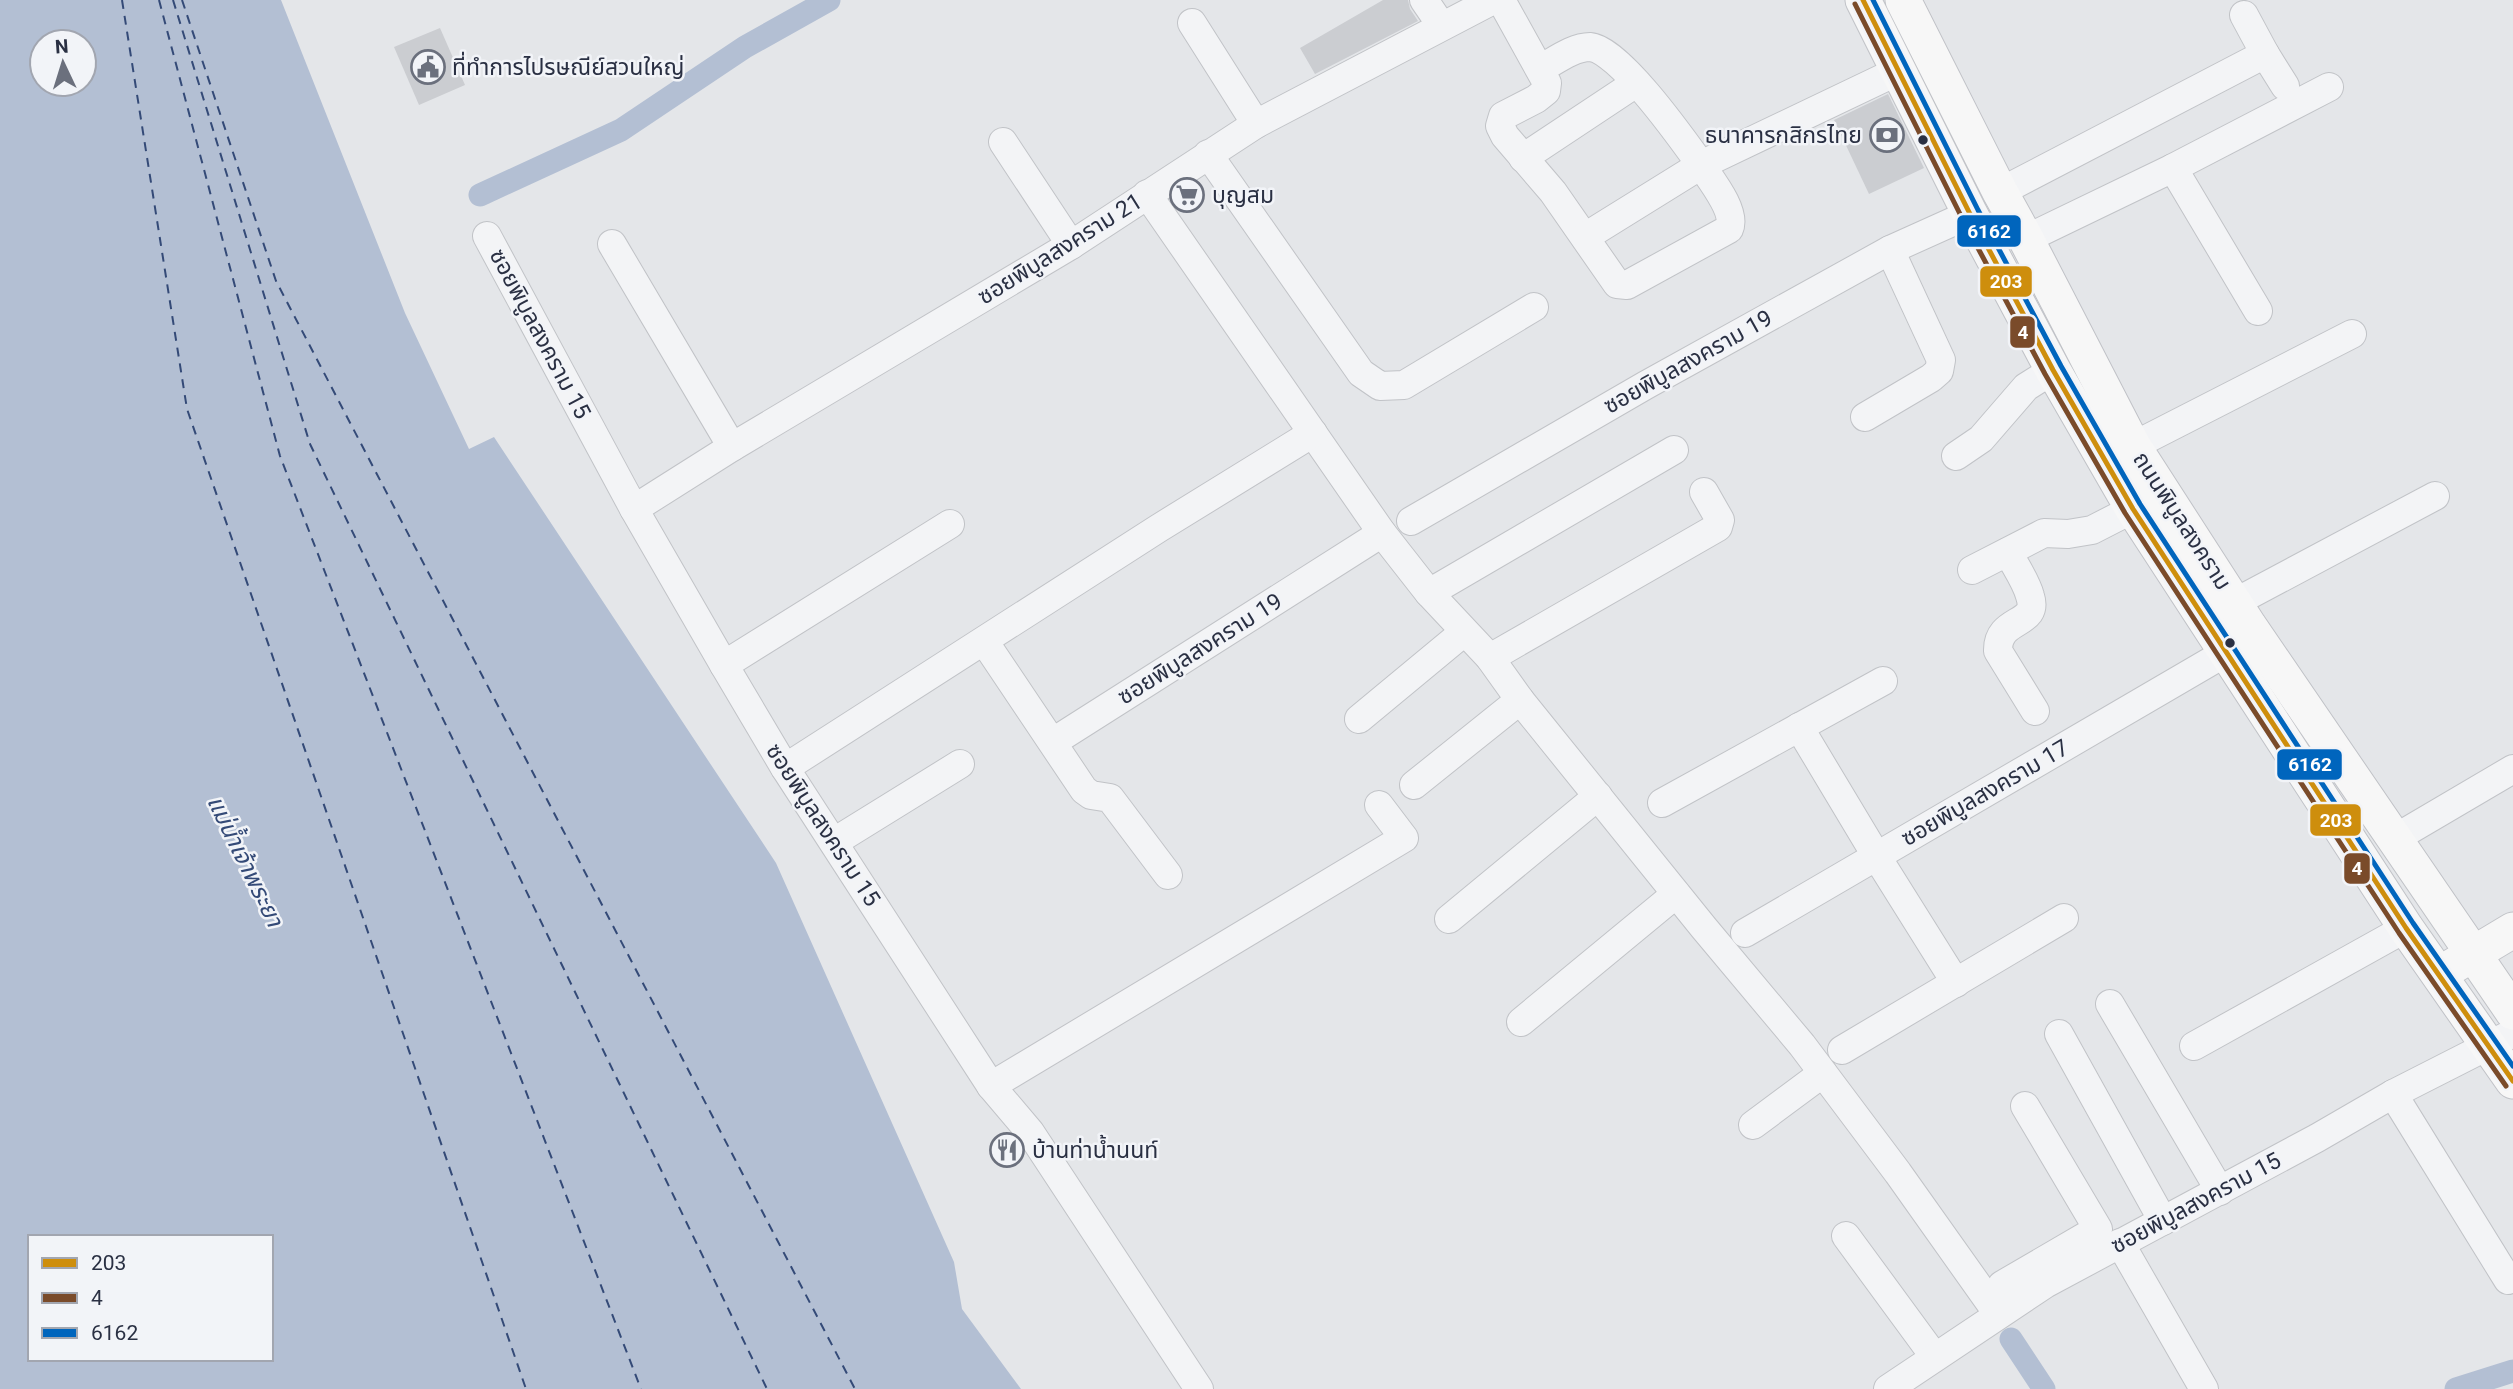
<svg xmlns="http://www.w3.org/2000/svg" width="2513" height="1389" viewBox="0 0 2513 1389" font-family="Roboto,'Noto Sans Thai',sans-serif">
	<style>
		.water { fill: #b3bfd3; fill-rule: evenodd }
		.lines { fill: none; stroke-linecap: round; stroke-linejoin: round }
		.canal { stroke: #b3bfd3; stroke-width: 23 }
		.ferry { stroke: #344a77; stroke-width: 2; stroke-dasharray: 9 7; stroke-linecap: butt }
		.building { fill: #cbcdd1 }
		.minor-casing { stroke: #c1c3c7; stroke-width: 30 }
		.major-casing { stroke: #c0c2c7; stroke-width: 37 }
		.minor { stroke: #f3f4f6; stroke-width: 28 }
		.major { stroke: #f7f7f7; stroke-width: 35 }
		.bus-1-casing { stroke: #f2f4f8; stroke-width: 10 }
		.bus-2-casing { stroke: #f2f4f8; stroke-width: 10 }
		.bus-3-casing { stroke: #f2f4f8; stroke-width: 10 }
		.bus-1 { stroke: #ce8e0d; stroke-width: 5 }
		.bus-2 { stroke: #7a4b2a; stroke-width: 5 }
		.bus-3 { stroke: #0065bd; stroke-width: 5 }
		.bus-dot { fill: #2a3043; stroke: #f2f4f8; stroke-width: 2.5 }
		.labels { text-anchor: middle; dominant-baseline: central; stroke-width: 5; stroke-linejoin: round; paint-order: stroke }
		.poi-label { font-size: 23px; fill: #2a3043; stroke: #f2f4f8; text-anchor: start }
		.street-label { font-size: 23px; fill: #2a3043; stroke: #f2f4f8 }
		.water-label { font-size: 24px; font-style: italic; fill: #344a77; stroke: #f2f4f8 }
		.line-badge { stroke: #f2f4f8; stroke-width: 2.5 }
		.badge-label { font-size: 19px; text-anchor: middle; font-weight: bold; fill: #fff }
	</style>
	<rect width="100%" height="100%" fill="#e4e6e9"/>
	<!-- water -->
	<path class="water" d="M0,0H281L405,313L469,449L494,437L776,863L954,1262L962,1309L1021,1389H0ZM42,42H84V84H42ZM30,1237H271V1359H30Z"/>
	<g class="lines">
		<!-- canal -->
		<g class="canal">
			<path d="M480,195L621,130L745,47L829,0"/>
			<path d="M2011,1339L2044,1389"/>
			<path d="M2456,1389L2513,1371"/>
		</g>
		<!-- ferry -->
		<g class="ferry">
			<path d="M122,0L187,409L526,1389"/>
			<path d="M159,0L280,456L641,1389"/>
			<path d="M173,0L310,444L767,1389"/>
			<path d="M182,0L276,281L855,1389"/>
		</g>
	</g>
	<!-- building -->
	<g class="building">
		<path d="M1383,0H1408L1410,9L1418,21L1315,74L1300,48Z"/>
		<path d="M440,28L465,85L419,105L394,47Z"/>
		<path d="M1888,94L1924,168L1869,194L1834,120Z"/>
	</g>
	<g class="lines">
		<!-- minor casing -->
		<g class="minor-casing">
			<g id="minor">
				<path d="M1424,0L1441,25"/>
				<path d="M1501,0L1547,83L1546,91L1536,99L1503,116L1500,126L1505,136L1553,192L1617,284L1627,285L1729,229C1737,212 1711,180 1701,165L1898,71"/>
				<path d="M1192,23L1256,124"/>
				<path d="M2265,54L2285,86"/>
				<path d="M1540,69C1555,61 1573,47 1590,47C1619,49 1683,140 1701,165L1585,237"/>
				<path d="M1003,142L1071,245"/>
				<path d="M1208,154L1361,373L1380,386L1404,385L1534,307"/>
				<path d="M1523,158L1636,83"/>
				<path d="M2173,168L2329,87"/>
				<path d="M2000,192L2265,54L2244,15"/>
				<path d="M1147,194L1382,533L1429,593L1490,658L1520,700L1704,928L1802,1045L1898,1173L1998,1314"/>
				<path d="M487,236L634,509L724,665L785,768L991,1086L1030,1132L1199,1389"/>
				<path d="M2026,239L2173,168L2258,311"/>
				<path d="M612,244L732,447"/>
				<path d="M1865,417L1931,378L1939,371L1941,360L1890,250"/>
				<path d="M2133,446L2352,334"/>
				<path d="M1956,456L1981,439L2026,387L2053,370"/>
				<path d="M634,509L732,447L1071,245L1256,124L1493,0"/>
				<path d="M1411,521L1646,385L1890,250L1970,214"/>
				<path d="M2008,552C2015,566 2026,581 2030,596C2040,627 1997,616 1998,651L2035,711"/>
				<path d="M1972,570L2044,533L2068,534L2092,530L2133,509"/>
				<path d="M1429,593L1674,450"/>
				<path d="M2234,603L2435,496"/>
				<path d="M984,641L1084,790L1091,795L1110,798L1168,875"/>
				<path d="M1490,658L1718,527L1720,520L1704,492"/>
				<path d="M724,665L950,524"/>
				<path d="M1359,719L1464,632"/>
				<path d="M1799,727L1877,857L1956,983"/>
				<path d="M1053,742L1382,533"/>
				<path d="M785,768L1159,528L1313,433"/>
				<path d="M1414,785L1520,700"/>
				<path d="M1662,803L1883,681"/>
				<path d="M2394,839L2513,769"/>
				<path d="M834,842L960,764"/>
				<path d="M1449,919L1598,796"/>
				<path d="M1745,933L2225,653"/>
				<path d="M2110,1004L2220,1191"/>
				<path d="M1521,1022L1676,894"/>
				<path d="M2059,1034L2163,1221"/>
				<path d="M2194,1046L2406,928"/>
				<path d="M1842,1050L2064,918"/>
				<path d="M991,1086L1404,838L1379,805"/>
				<path d="M2393,1094L2508,1280"/>
				<path d="M1753,1125L1823,1073"/>
				<path d="M1846,1236L1934,1356"/>
				<path d="M2120,1243L2204,1389"/>
				<path d="M2002,1285L2098,1229L2025,1106"/>
				<path d="M1888,1389L2045,1284L2317,1138L2393,1094L2513,1033"/>
			</g>
		</g>
		<!-- major casing -->
		<g class="major-casing">
			<g id="major">
				<path d="M1863,0L1970,214L2053,370L2133,509L2406,928L2513,1081"/>
				<path d="M1903,0L2000,192L2026,239L2133,446L2249,626L2513,1012"/>
				<path d="M2453,966L2513,930"/>
			</g>
		</g>
		<!-- minor -->
		<use href="#minor" class="minor"/>
		<!-- major -->
		<use href="#major" class="major"/>
		<!-- bus-1 casing -->
		<g class="bus-1-casing">
			<path id="bus-1" d="M1863,0L1970,214L2053,370L2133,509L2406,928L2513,1081"/>
		</g>
		<!-- bus-2 casing -->
		<g class="bus-2-casing">
			<path id="bus-2" d="M1855,4L1962,218L2045,374L2125,513L2399,933L2506,1086"/>
		</g>
		<!-- bus-3 casing -->
		<g class="bus-3-casing">
			<path id="bus-3" d="M1873,0L1978,210L2061,366L2140,504L2413,923L2513,1066"/>
		</g>
		<!-- bus-1 -->
		<use href="#bus-1" class="bus-1"/>
		<!-- bus-2 -->
		<use href="#bus-2" class="bus-2"/>
		<!-- bus-3 -->
		<use href="#bus-3" class="bus-3"/>
	</g>
	<!-- icons -->
	<defs>
		<g id="civic-ring" transform="scale(1.75)"><circle r="9.5" fill="#f2f4f8" stroke="#6b707d" stroke-width="1.5"/><path d="M-.6-6.5H3V-4.5H.6V-3L4-1V1h2V6H-6V1h2V-1L-.6-3ZM-1.2 2.5V6h2.4V2.5Z" fill="#6b707d"/></g>
		<g id="bank-ring" transform="scale(1.75)"><circle r="9.5" fill="#f2f4f8" stroke="#6b707d" stroke-width="1.5"/><path d="M-6-4H6V4H-6ZM0-2.3a2.3 2.3 0 1 0 0 4.6a2.3 2.3 0 1 0 0-4.6Z" fill="#6b707d"/></g>
		<g id="supermarket-ring" transform="scale(1.75)"><circle r="9.5" fill="#f2f4f8" stroke="#6b707d" stroke-width="1.5"/><path d="M-6-5.5h2.5l.6 2H6L4.5 2H-2.5L-4.4-4H-6ZM-1.5 3.2a1.3 1.3 0 1 0 .1 0ZM3 3.2a1.3 1.3 0 1 0 .1 0Z" fill="#6b707d"/></g>
		<g id="restaurant-ring" transform="scale(1.75)"><circle r="9.5" fill="#f2f4f8" stroke="#6b707d" stroke-width="1.5"/><path d="M-5-6h1v4h1v-4h1v4h1v-4h1v5L-1.5 .5V6h-2V.5L-5-1ZM5-6V6H3V1.5H1.5Q1.5-4 5-6Z" fill="#6b707d"/></g>
	</defs>
	<g fill-rule="evenodd">
		<use href="#civic-ring" x="428" y="67"/>
		<use href="#bank-ring" x="1887" y="135"/>
		<use href="#supermarket-ring" x="1187" y="195"/>
		<use href="#restaurant-ring" x="1007" y="1150"/>
	</g>
	<!-- markers -->
	<g class="bus-dot">
		<circle cx="1923" cy="140" r="6"/>
		<circle cx="2230" cy="643" r="6"/>
	</g>
	<g class="labels">
		<!-- poi labels -->
		<g class="poi-label">
			<text x="452" y="67">ที่ทำการไปรษณีย์สวนใหญ่</text>
			<text x="1862" y="135" text-anchor="end">ธนาคารกสิกรไทย</text>
			<text x="1212" y="195">บุญสม</text>
			<text x="1032" y="1150">บ้านท่าน้ำนนท์</text>
		</g>
		<!-- street labels -->
		<g class="street-label">
			<text transform="translate(1060 249) rotate(-32)">ซอยพิบูลสงคราม 21</text>
			<text transform="translate(540 334) rotate(62)">ซอยพิบูลสงคราม 15</text>
			<text transform="translate(1688 362) rotate(-29)">ซอยพิบูลสงคราม 19</text>
			<text transform="translate(2182 521) rotate(57)">ถนนพิบูลสงคราม</text>
			<text transform="translate(1200 649) rotate(-32)">ซอยพิบูลสงคราม 19</text>
			<text transform="translate(1985 793) rotate(-30)">ซอยพิบูลสงคราม 17</text>
			<text transform="translate(823 825) rotate(57)">ซอยพิบูลสงคราม 15</text>
			<text transform="translate(2196 1203) rotate(-28)">ซอยพิบูลสงคราม 15</text>
		</g>
		<!-- water labels -->
		<g class="water-label">
			<text transform="translate(245 861) rotate(64)">แม่น้ำเจ้าพระยา</text>
		</g>
	</g>
	<g class="line-badge">
		<rect x="1956" y="214" width="66" height="34" rx="7" fill="#0065bd"/>
		<rect x="1979" y="265" width="54" height="33" rx="7" fill="#ce8e0d"/>
		<rect x="2009" y="315" width="27" height="34" rx="7" fill="#7a4b2a"/>
		<rect x="2276" y="748" width="67" height="33" rx="7" fill="#0065bd"/>
		<rect x="2309" y="803" width="53" height="34" rx="7" fill="#ce8e0d"/>
		<rect x="2343" y="852" width="28" height="33" rx="7" fill="#7a4b2a"/>
	</g>
	<g class="badge-label">
		<text x="1989" y="238">6162</text>
		<text x="2006" y="288">203</text>
		<text x="2023" y="339">4</text>
		<text x="2310" y="771">6162</text>
		<text x="2336" y="827">203</text>
		<text x="2357" y="875">4</text>
	</g>
	<!-- legend -->
	<rect x="28" y="1235" width="245" height="126" fill="#f2f4f8" stroke="#a2a6b0" stroke-width="2"/>
	<rect x="42" y="1258" width="35" height="10" fill="#ce8e0d" stroke="#a2a6b0" stroke-width="2"/>
	<text x="91" y="1270" font-size="21" fill="#2a3043">203</text>
	<rect x="42" y="1293" width="35" height="10" fill="#7a4b2a" stroke="#a2a6b0" stroke-width="2"/>
	<text x="91" y="1305" font-size="21" fill="#2a3043">4</text>
	<rect x="42" y="1328" width="35" height="10" fill="#0065bd" stroke="#a2a6b0" stroke-width="2"/>
	<text x="91" y="1340" font-size="21" fill="#2a3043">6162</text>
	<!-- north arrow -->
	<g transform="translate(63 63) rotate(356)"><circle r="33" fill="#f2f4f8" stroke="#a2a6b0" stroke-width="2"/>
	<path d="M0-5L12 26L0 18L-12 26Z" fill="#6b707d"/>
	<text y="-10" font-size="19" font-weight="bold" text-anchor="middle" fill="#2a3043">N</text>
	</g>
</svg>
